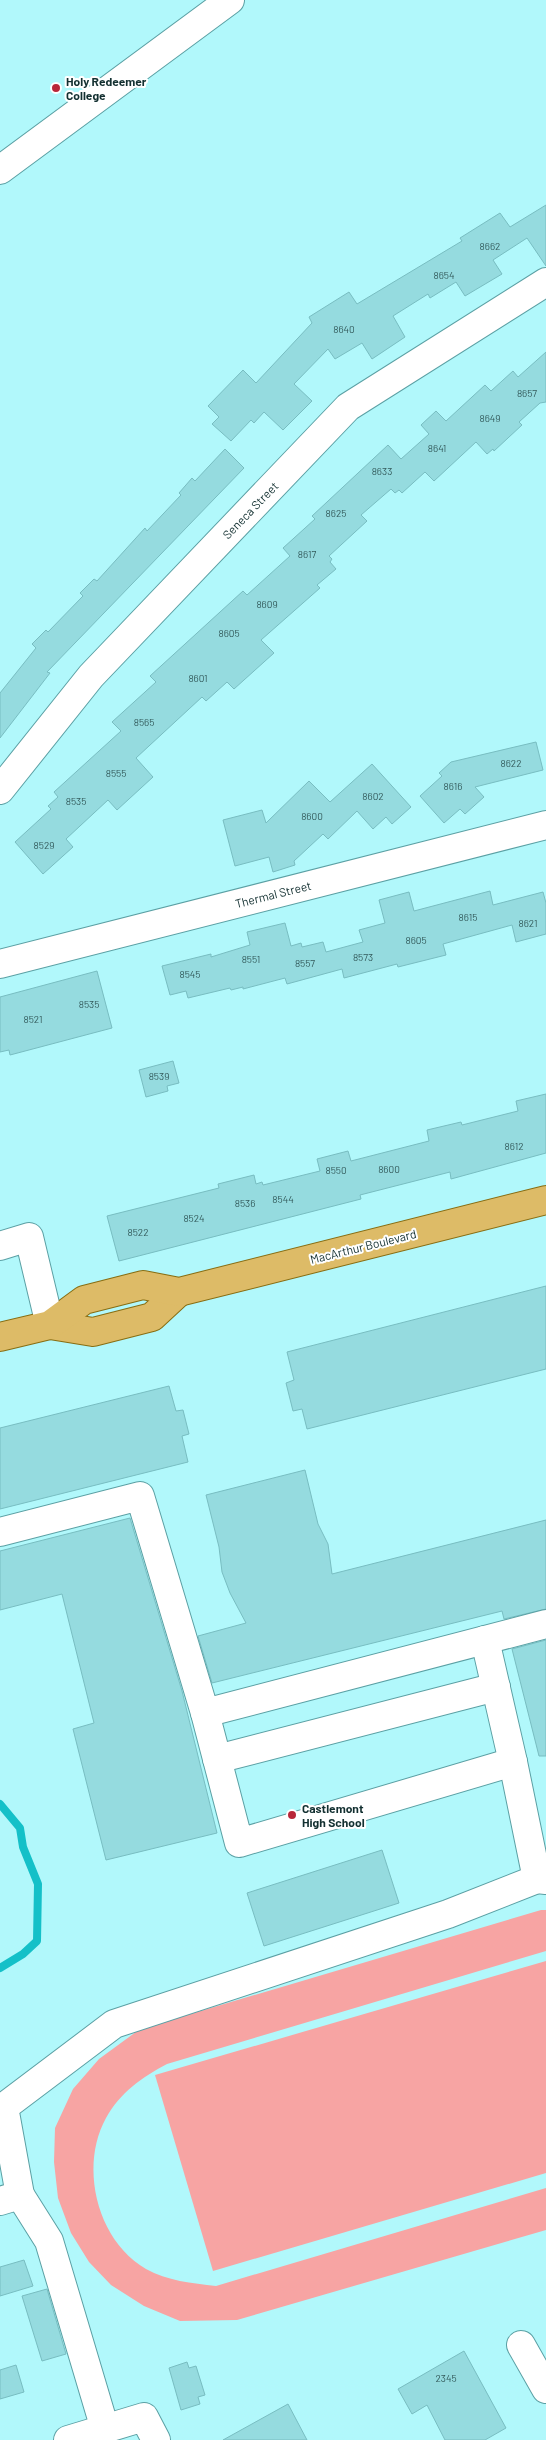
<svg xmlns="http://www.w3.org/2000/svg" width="546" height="2440" viewBox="0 0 546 2440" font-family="Barlow,sans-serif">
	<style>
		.green { fill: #f7a4a3 }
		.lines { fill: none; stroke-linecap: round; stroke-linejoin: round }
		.stream { stroke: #14c0c8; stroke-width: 8 }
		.building { fill: #95dbdf; stroke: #78bdc1 }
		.minor-casing { stroke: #5ba0a4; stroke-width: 30 }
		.major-casing { stroke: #876d12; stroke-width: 30 }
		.minor { stroke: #fff; stroke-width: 28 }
		.major { stroke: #ddbb67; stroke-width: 28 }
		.poi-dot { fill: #b82739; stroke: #fff; stroke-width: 2 }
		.labels { text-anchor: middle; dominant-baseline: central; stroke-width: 4; stroke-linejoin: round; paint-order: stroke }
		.number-label { font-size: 10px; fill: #345b5c }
		.poi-label { font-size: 12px; font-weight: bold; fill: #133031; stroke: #fff; text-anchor: start }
		.street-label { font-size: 12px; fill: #133031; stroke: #fff }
	</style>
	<rect width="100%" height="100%" fill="#b1f8fb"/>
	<!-- green -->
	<g class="green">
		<path d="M541,1910H546V1951L167,2064C142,2077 120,2093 106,2118C79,2167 97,2241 146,2269C167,2281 192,2283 216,2286L546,2188V2230L237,2320L180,2321L144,2306L111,2285L89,2262L71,2233L58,2198L54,2162L55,2128L73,2089L99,2059L140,2029Z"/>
		<path d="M546,1961V2173L213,2271L155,2075Z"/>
	</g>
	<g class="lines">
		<!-- stream -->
		<path class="stream" d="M0,1804L20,1828L23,1847L38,1884L37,1941L23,1954L0,1968"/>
	</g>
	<!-- building -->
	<g class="building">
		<path d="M546,205V266L527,238L493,260L502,274L465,296L456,282L430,298L428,294L393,316L405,337L372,359L362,343L335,359L328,349L294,384L312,401L283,430L264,412L254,423L251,420L231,441L212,424L219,417L208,406L243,370L256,383L312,323L309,317L349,292L357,304L462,241L460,238L500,213L510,227Z"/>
		<path d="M546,352V402L540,403L519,422L522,425L494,451L493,449L487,454L476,442L434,481L425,472L402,493L399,490L395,493L391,489L361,515L367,521L329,556L332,559L330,562L336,569L317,585L320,588L261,640L274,653L234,689L227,682L206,701L202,697L136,758L153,777L117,810L108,800L66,839L73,847L43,874L15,842L51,809L48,806L58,797L54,792L121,731L112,722L156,682L150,676L243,591L247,595L290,556L283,548L315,519L312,516L388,445L401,459L429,434L421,425L436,411L446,421L485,385L491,391L513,371L518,377Z"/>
		<path d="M225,449L244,468L47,672L50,673L0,738V693L36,648L32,644L46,630L48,632L83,596L80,593L94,579L97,581L145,528L147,531L181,495L179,493L192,478L195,481Z"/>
		<path d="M536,742L543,770L475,787L484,797L465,814L460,809L444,823L420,796L442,776L439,773L451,762Z"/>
		<path d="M372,764L411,807L392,824L386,817L373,829L357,811L328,839L323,834L294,861L295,865L273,872L269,857L235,866L223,820L262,810L266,823L309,781L330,802Z"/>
		<path d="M490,891L493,905L543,892L546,903V934L516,942L512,925L443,944L446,955L398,967L397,964L344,978L342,969L287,984L285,978L243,989V987L231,990L230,988L188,998L186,991L170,995L162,966L211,954V957L250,945L247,932L285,923L291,946L301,943L302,947L323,942L326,952L363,942L359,930L385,923L379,900L409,892L414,911Z"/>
		<path d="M97,971L112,1028L10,1055L9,1050L0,1052V997Z"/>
		<path d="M173,1061L179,1083L167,1086L168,1091L146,1097L139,1070Z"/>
		<path d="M546,1094V1153L451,1179L450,1172L360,1195L361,1199L119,1261L107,1216L219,1188L218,1184L254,1175L256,1184L262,1182L263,1185L320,1171L317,1159L348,1151L351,1161L429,1141L427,1130L461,1122L462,1125L518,1111L516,1101Z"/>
		<path d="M546,1286V1369L307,1429L302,1409L293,1411L286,1383L294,1380L287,1352Z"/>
		<path d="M169,1386L176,1411L183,1410L189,1434L182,1436L188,1462L0,1509V1428Z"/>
		<path d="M305,1470L318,1524L328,1544L332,1574L546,1520V1609L504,1619L502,1611L212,1683L198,1636L246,1623L230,1593L222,1572L219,1547L206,1495Z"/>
		<path d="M130,1518L182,1691L217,1833L106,1860L73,1729L94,1723L62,1594L0,1610V1551Z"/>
		<path d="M546,1640V1756H539L512,1649Z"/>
		<path d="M382,1850L399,1903L264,1946L247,1893Z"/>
		<path d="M24,2260L33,2286L0,2296V2267Z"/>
		<path d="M47,2289L66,2354L42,2361L22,2296Z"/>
		<path d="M464,2351L506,2428L485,2440H445L427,2405L412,2414L398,2389Z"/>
		<path d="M187,2362L189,2368L196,2366L205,2395L198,2397L200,2404L181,2410L169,2368Z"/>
		<path d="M16,2365L24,2392L0,2399V2370Z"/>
		<path d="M288,2404L307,2440H223Z"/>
	</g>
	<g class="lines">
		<!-- minor casing -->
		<g class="minor-casing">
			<g id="minor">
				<path d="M0,170L230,0"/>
				<path d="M0,790L91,676L348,407L546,282"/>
				<path d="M0,964L546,825"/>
				<path d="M0,1246L29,1237L50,1325"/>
				<path d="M0,1532L140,1496L205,1713L546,1624"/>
				<path d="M485,1640L513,1762"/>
				<path d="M205,1713L239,1843L513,1762L537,1879L546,1880"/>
				<path d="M217,1759L496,1687"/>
				<path d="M20,2195L49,2241L105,2429"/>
				<path d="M0,2201L20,2195L4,2107L114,2024L448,1914L537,1879"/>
				<path d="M521,2345L546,2389"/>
				<path d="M68,2440L144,2417L156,2440"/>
			</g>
		</g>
		<!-- major casing -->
		<g class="major-casing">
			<g id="major">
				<path d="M50,1325L93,1332L152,1317L179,1292"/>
				<path d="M0,1337L50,1325L84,1300L143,1285L179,1292L546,1200"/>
			</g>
		</g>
		<!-- minor -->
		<use href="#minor" class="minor"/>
		<!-- major -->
		<use href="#major" class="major"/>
	</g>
	<!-- markers -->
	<g class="poi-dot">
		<circle cx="56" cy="88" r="5"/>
		<circle cx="292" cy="1815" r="5"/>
	</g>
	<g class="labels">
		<!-- number labels -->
		<g class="number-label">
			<text x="490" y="246">8662</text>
			<text x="444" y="275">8654</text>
			<text x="344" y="329">8640</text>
			<text x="527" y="393">8657</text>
			<text x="490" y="418">8649</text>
			<text x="437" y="448">8641</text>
			<text x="382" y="471">8633</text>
			<text x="336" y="513">8625</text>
			<text x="307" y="554">8617</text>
			<text x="267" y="604">8609</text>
			<text x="229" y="633">8605</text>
			<text x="198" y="678">8601</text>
			<text x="144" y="722">8565</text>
			<text x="511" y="763">8622</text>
			<text x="116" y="773">8555</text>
			<text x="453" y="786">8616</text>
			<text x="373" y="796">8602</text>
			<text x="76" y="801">8535</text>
			<text x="312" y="816">8600</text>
			<text x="44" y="845">8529</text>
			<text x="468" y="917">8615</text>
			<text x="528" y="923">8621</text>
			<text x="416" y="940">8605</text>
			<text x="363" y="957">8573</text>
			<text x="251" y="959">8551</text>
			<text x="305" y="963">8557</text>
			<text x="190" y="974">8545</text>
			<text x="89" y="1004">8535</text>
			<text x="33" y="1019">8521</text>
			<text x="159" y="1076">8539</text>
			<text x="514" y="1146">8612</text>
			<text x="389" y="1169">8600</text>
			<text x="336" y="1170">8550</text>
			<text x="283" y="1199">8544</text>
			<text x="245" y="1203">8536</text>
			<text x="194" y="1218">8524</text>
			<text x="138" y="1232">8522</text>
			<text x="446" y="2378">2345</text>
		</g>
		<!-- poi labels -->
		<g class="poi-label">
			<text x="66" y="81">Holy Redeemer<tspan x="66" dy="14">College</tspan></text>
			<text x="302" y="1808">Castlemont<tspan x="302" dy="14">High School</tspan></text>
		</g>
		<!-- street labels -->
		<g class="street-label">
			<text transform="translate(250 510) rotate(-46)">Seneca Street</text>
			<text transform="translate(273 894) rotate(-14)">Thermal Street</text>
			<text transform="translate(363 1246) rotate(-14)">MacArthur Boulevard</text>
		</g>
	</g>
</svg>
